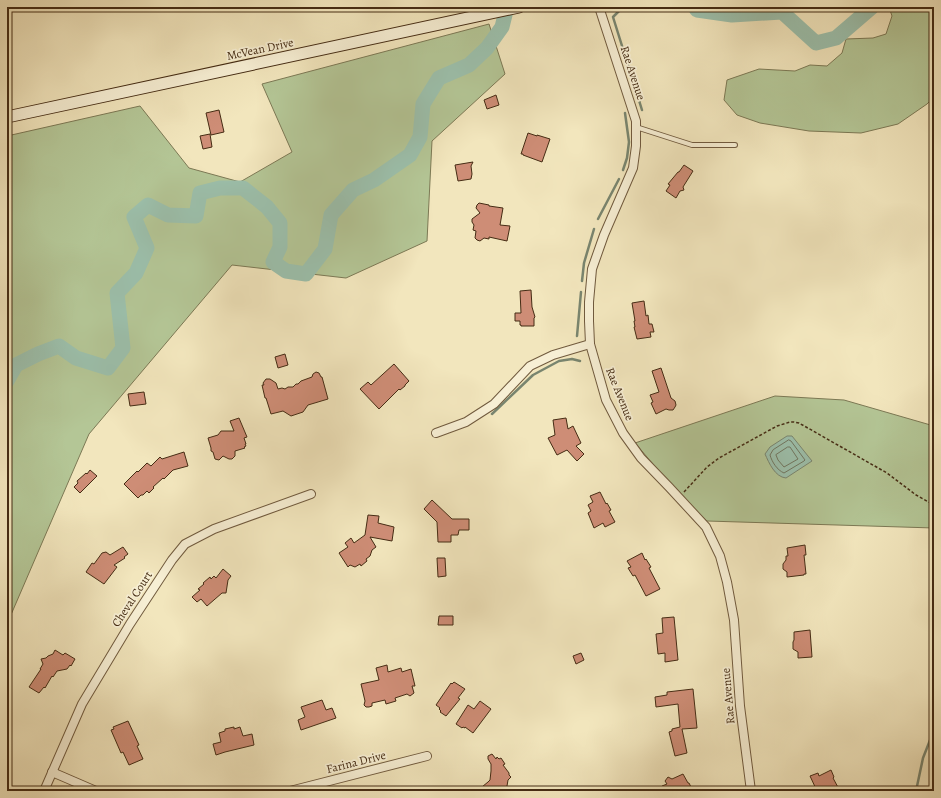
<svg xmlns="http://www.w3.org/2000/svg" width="941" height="798" viewBox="0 0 941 798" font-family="Alegreya,serif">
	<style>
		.green { fill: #b4c696; stroke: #7c7955 }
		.water { fill: #9cc0ac; stroke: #79856f }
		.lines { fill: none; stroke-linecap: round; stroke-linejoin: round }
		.shore { stroke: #707660; stroke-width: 1 }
		.stream { stroke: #79856f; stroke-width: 2.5 }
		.river { stroke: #9cc0ac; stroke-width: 15 }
		.building { fill: #ce8d76; stroke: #452c14 }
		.service-casing { stroke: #705a3e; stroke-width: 6 }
		.minor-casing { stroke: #705a3e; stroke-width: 10 }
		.secondary-casing { stroke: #452c14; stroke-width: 13 }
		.path { stroke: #452c14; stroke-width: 1.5; stroke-dasharray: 3 2; stroke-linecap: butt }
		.service { stroke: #f7efd4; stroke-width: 4 }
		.minor { stroke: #f7efd4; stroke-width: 8 }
		.secondary { stroke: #f7efd4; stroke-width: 11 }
		.labels { text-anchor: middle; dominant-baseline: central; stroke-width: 3.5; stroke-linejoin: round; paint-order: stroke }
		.street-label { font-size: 12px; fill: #452c14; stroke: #f7efd4 }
	</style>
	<rect width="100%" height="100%" fill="#f2e6bd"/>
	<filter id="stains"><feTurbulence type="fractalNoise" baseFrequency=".005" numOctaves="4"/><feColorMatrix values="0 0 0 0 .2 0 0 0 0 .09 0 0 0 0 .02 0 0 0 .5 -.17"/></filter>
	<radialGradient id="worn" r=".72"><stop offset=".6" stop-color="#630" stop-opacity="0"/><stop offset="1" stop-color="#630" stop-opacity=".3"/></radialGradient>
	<!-- green -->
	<g class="green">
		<path d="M889,7H934V97L927,104L898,124L861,133L809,131L760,123L737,115L724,100L727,80L759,69L795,71L810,65L827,66L842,53L846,39L873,38L886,34L892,16Z"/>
		<path d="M489,24L505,74L432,141L427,241L346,278L232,265L89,434L7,624V136L140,106L189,168L240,182L292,152L262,84Z"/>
		<path d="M775,396L844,400L934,426V528L707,521L677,492L635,443Z"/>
	</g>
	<!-- water -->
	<path class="water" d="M787,436H792L812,461L786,478C775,477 769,463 765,454L770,447Z"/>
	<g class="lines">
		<!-- shore -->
		<g class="shore">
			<path d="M789,440L791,441L805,460L804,461L784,473C777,470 772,462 770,455L773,450Z"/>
			<path d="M788,447H790L798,459L784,467L778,460L776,455Z"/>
		</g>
		<!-- stream -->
		<g class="stream">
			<path d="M628,7L621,9L613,17L642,110"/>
			<path d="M623,170L627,158L629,142L625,113"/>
			<path d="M598,219L619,179"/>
			<path d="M582,281L584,263L594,229"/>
			<path d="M577,336L581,292"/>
			<path d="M492,414L533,375L559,361L572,359L580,361"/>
			<path d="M916,791L923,758L934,730"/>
		</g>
		<!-- river -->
		<g class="river">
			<path d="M695,7L697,10L732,15L782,12L816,43L836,38L872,7"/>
			<path d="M7,381L16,365L38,354L59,346L76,358L108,368L123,348L117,293L136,273L147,248L134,217L148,205L168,215L196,216L200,193L220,188H243L267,207L280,223V247L273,262L286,271L306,274L325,249L331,215L353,190L374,180L410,155L420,137L423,104L439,78L469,65L487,48L502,27L507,7"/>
		</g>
	</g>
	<!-- building -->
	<g class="building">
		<path d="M496,95L499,105L487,109L484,100Z"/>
		<path d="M219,110L224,132L211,135L206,113Z"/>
		<path d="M528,133L537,136V135L550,139L542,162L523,155V154H521Z"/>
		<path d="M210,134L212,147L203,149L200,136Z"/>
		<path d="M473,162L471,166L472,174L471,179L458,181L455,165Z"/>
		<path d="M684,165L693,171L683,187L684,190L680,191L676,198L666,191L670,185L668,184L678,172H679Z"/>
		<path d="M479,203L489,205V206L503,208L500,225L510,226L507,241L489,237V239L484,238L480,241L477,240L475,238L476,231L473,230L474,225L472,222V219L480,213L476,208L477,205Z"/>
		<path d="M531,290L532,307L535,317L534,318V326H521V325H520V321H515V313H521L520,291Z"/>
		<path d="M644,301L646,316L648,315L649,324H652L654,332H650L651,337L637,339L634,327H635L634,321H635L632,303Z"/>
		<path d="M285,354L288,365L278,368L275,357Z"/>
		<path d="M394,364L409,381L405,385V386L400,390L399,389L379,409L360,389L368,382L371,385Z"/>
		<path d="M661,368L671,398L675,401L676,405L675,407L673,410H669L666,409L656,414L651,403L653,402L650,395L659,392L652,371Z"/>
		<path d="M316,372L319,373L321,377H322L328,399L308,405L303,412L291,416L283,411L271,414L266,398H265L262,385H264L263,383L266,379H270L276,383L278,389L282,388L285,389L288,387H293L296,384H298L301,381L312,377L313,374Z"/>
		<path d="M144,392L146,404L130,406L128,394Z"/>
		<path d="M239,418L247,437L244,438L246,444H245L246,446L244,447L245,448L235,451V456L232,459H229L223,456L219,460L215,459L213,452L211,451V448L208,438L218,435L221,431H234L230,421Z"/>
		<path d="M566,418L568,429L573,426L581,443L576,446L584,454L577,461L567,450L557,455L548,438L555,435L553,420Z"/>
		<path d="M184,452L188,466L173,470L164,479L163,478L153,487L154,488L149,493L147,491L143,495H141L138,498L124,484L137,471L138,472L147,463L151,466L160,457L162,459Z"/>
		<path d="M90,470L97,476L80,493L74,487L78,483L77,481L86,473L87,474Z"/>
		<path d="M600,492L606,504L607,503L611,510L609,511L615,522L605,527L603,523L594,528L588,513L591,511L588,505L593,502L590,496Z"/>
		<path d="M432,500L452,519H469V530H459L458,535H451V542H438L437,522L424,509Z"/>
		<path d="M368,515L379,516L378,523L394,527L392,541L370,537L376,547L372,550L370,556L366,559L367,561L361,566L360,564L355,567L350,565L348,567L339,553L348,547L345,543L351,538L354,543L365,535Z"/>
		<path d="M805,545L806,555H804L806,574H804V575L787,577V572L783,569V564L786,560V556H788L787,548Z"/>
		<path d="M123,547L128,554L124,557L125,558L114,565L117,567L104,584L86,572L92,563L94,564L102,553L106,552L110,555Z"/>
		<path d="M642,553L645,560L646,559L651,567L649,568L660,589L646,596L635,575L633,576L628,568L631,567L627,561Z"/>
		<path d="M437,558H445L446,576L438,577Z"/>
		<path d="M223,569L231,576L228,580L226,593H222L207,606L201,599L197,602L192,597L200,590L198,589L204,584L203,583L210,577L211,579L214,576L216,578Z"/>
		<path d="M439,616H453V625H438Z"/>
		<path d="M674,617L678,660L665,662V653L658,654L656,634L663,633L662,618Z"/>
		<path d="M810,630L812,657L798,658V652L793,649V642L794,640V632Z"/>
		<path d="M55,650L63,655L65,653L75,659L71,666L70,665L67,669L57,671L53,677L52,676L45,688L44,687L39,693L29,687L41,669H40L43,664L41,659L46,658L48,656L53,654Z"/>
		<path d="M581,653L584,660L576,664L573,656Z"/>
		<path d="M387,665L388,672L401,668L402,672L411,669L415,686H412L414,693L410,696L407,694L395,698L396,701L386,704L385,700L372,703V706L369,707H366L364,705L365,701L361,684L379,680L376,668Z"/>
		<path d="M454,682L465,689L458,698L460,699L446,716L440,712L441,711L439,709L440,708L436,705L451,683L452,684Z"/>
		<path d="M693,689L697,728L682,729L687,753L675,756L669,732L672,731V729L680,727L678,704L656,707L655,697L667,695V692Z"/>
		<path d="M322,700L326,710L332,708L336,718L301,730L298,720L305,717L301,707Z"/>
		<path d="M480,701L491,709L473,733L465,727V728L463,727L462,728L456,724L468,705L474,709Z"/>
		<path d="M128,721L139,745L137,746L143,759L129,765L123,752L121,753L111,730L114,729L113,727Z"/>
		<path d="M234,727V729L240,727L243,736L252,734L254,745L225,752L216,755L213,744L221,742L219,733L225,731V729Z"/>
		<path d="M492,754L496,759L497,757L499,759L501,758L505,764L503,765L509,773V775L511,777L508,780L507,786L500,791H477L488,782L490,780L491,771V764L488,759V756Z"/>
		<path d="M831,770L834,777L833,778L840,791H824L822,788L817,791L810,776L818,773L819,776Z"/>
		<path d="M683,774L688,783H689L693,791H665L662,786L667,784L665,781L668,777L672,779Z"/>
	</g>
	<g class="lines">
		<!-- service casing -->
		<g class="service-casing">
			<path id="service" d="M636,127L692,145H735"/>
		</g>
		<!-- minor casing -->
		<g class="minor-casing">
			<g id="minor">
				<path d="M599,7L636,121V146L633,168L604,235L592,269L589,302V321L590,344L606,400L623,433L641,458L669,487L706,527L720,556L727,582L734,620L740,706L751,791"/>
				<path d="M436,433L466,422L494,404L530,366L553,355L590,344"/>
				<path d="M52,772L96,791"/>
				<path d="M44,791L82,704L130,624L172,560L185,544L214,529L311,494"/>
				<path d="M290,791L427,756"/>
			</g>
		</g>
		<!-- secondary casing -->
		<g class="secondary-casing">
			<path id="secondary" d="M7,117L519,7"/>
		</g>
		<!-- path -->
		<path class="path" d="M684,492L707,467L719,458L777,426L790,422H794L799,423L887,473L916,495L934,505"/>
		<!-- service -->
		<use href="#service" class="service"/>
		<!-- minor -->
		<use href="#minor" class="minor"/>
		<!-- secondary -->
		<use href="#secondary" class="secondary"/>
	</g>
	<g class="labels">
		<!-- street labels -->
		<g class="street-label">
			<text transform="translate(260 49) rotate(-12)">McVean Drive</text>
			<text transform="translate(633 73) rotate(72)">Rae Avenue</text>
			<text transform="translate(620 394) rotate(68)">Rae Avenue</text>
			<text transform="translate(132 599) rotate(-57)">Cheval Court</text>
			<text transform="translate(728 696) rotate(-95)">Rae Avenue</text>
			<text transform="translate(356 762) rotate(-14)">Farina Drive</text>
		</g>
	</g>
	<!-- margin -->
	<rect width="941" height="798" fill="none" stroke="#f2e6bd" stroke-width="24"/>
	<rect x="8" y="8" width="925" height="782" fill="none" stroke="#452c14" stroke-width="2"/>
	<rect x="12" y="12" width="917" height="774" fill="none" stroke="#452c14"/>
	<rect width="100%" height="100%" filter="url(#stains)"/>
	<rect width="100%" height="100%" fill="url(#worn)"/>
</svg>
